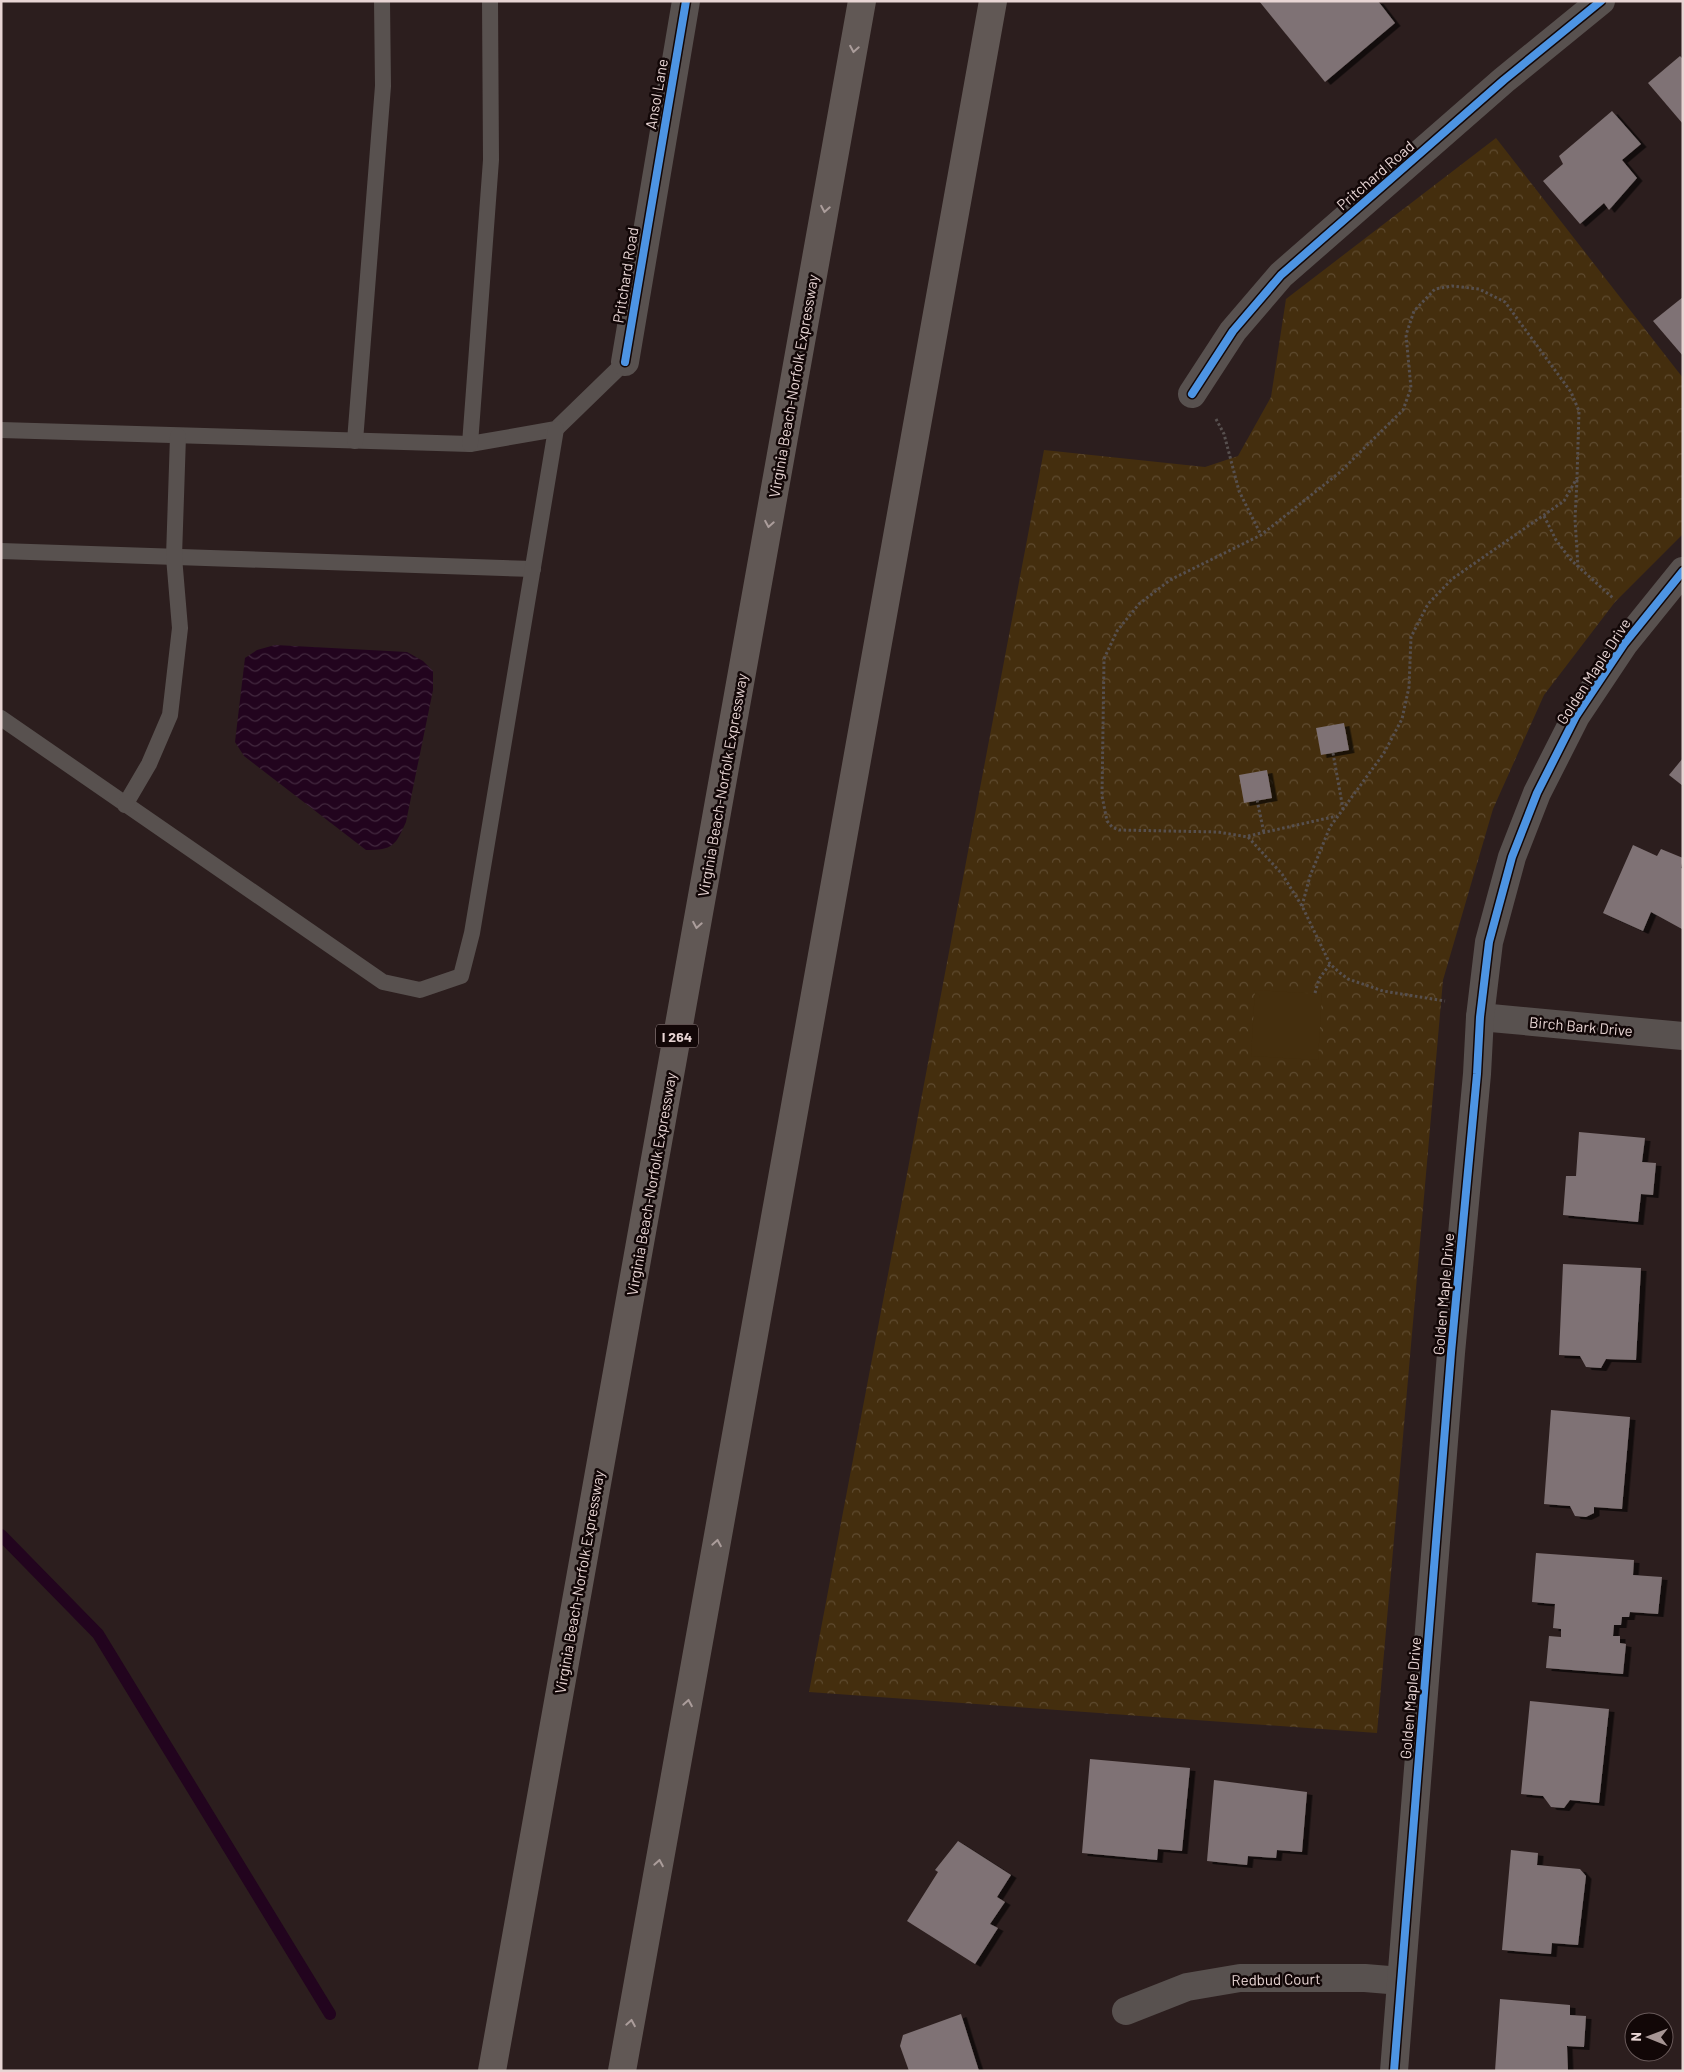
<svg xmlns="http://www.w3.org/2000/svg" width="1684" height="2072" viewBox="0 0 1684 2072" font-family="Barlow,sans-serif">
	<style>
		.park { fill: url(#park-crowns) }
		.garden { fill: #442e0e }
		.water { fill: url(#water-waves) }
		.lines { fill: none; stroke-linecap: round; stroke-linejoin: round }
		.stream { stroke: #22041e; stroke-width: 12 }
		.building { fill: #7f7274; filter: url(#shadow) }
		.path { stroke: #57504f; stroke-width: 3; stroke-dasharray: 2.5 2.5; stroke-linecap: butt }
		.service { stroke: #58514f; stroke-width: 16 }
		.minor { stroke: #58514f; stroke-width: 28 }
		.motorway { stroke: #615855; stroke-width: 28 }
		.cycleway-casing { stroke: #120707; stroke-width: 11 }
		.cycleway { stroke: #4d94e3; stroke-width: 8 }
		.oneway { stroke: #ab9d9b }
		.labels { text-anchor: middle; dominant-baseline: central; stroke-width: 5; stroke-linejoin: round; paint-order: stroke }
		.shield { fill: #120707; stroke: #a89796; stroke-width: 1 }
		.shield-label { font-size: 14px; font-weight: bold; fill: #e8d5d4 }
		.street-label { font-size: 15px; fill: #e8d5d4; stroke: #120707 }
	</style>
	<defs>
		<pattern id="park-crowns" width="20" height="18" patternUnits="userSpaceOnUse" patternTransform="scale(1.25)"><rect width="20" height="18" fill="#442e0e"/><path d="M2 6a3 3 0 1 1 6 0M12 15a3 3 0 1 1 6 0" fill="none" stroke="#5f4b30"/></pattern>
		<pattern id="water-waves" width="16" height="10" patternUnits="userSpaceOnUse" patternTransform="scale(1.25)"><rect width="16" height="10" fill="#22041e"/><path d="M0 5q4-4 8 0t8 0" fill="none" stroke="#42283e"/></pattern>
		<filter id="shadow"><feDropShadow dx="5.5" dy="3" stdDeviation="0" flood-color="#0009"/></filter>
	</defs>
	<rect width="100%" height="100%" fill="#2c1e1e"/>
	<!-- park -->
	<path class="park" d="M1496,138L1683,378V534L1615,602L1544,695L1493,809L1443,980L1377,1733L809,1692L1044,450L1205,467L1238,456L1271,397L1286,299Z"/>
	<!-- garden -->
	<path class="garden" d="M1255,990L1322,994L1318,1060L1251,1056Z"/>
	<!-- water -->
	<path class="water" d="M275,645L407,652L423,661L433,671V690L406,822C395,846 393,850 366,850L244,756L235,742L245,658L257,650Z"/>
	<g class="lines">
		<!-- stream -->
		<path class="stream" d="M1,1535L98,1634L330,2014"/>
	</g>
	<!-- building -->
	<g class="building">
		<path d="M1259,1H1378L1395,23L1325,82Z"/>
		<path d="M1680,56L1683,59V124L1648,83Z"/>
		<path d="M1612,111L1641,144L1622,160L1637,178L1609,210L1604,203L1580,224L1543,181L1563,164L1559,156Z"/>
		<path d="M1683,297V356L1653,321Z"/>
		<path d="M1344,723L1349,750L1321,755L1316,728Z"/>
		<path d="M1683,758V786L1669,775Z"/>
		<path d="M1267,770L1272,798L1244,803L1239,775Z"/>
		<path d="M1633,845L1657,856L1661,849L1683,858L1681,868L1683,869L1682,929L1651,912L1643,931L1603,913Z"/>
		<path d="M1579,1132L1645,1138L1642,1162L1656,1163L1653,1195L1641,1194L1638,1222L1563,1215L1566,1176H1576Z"/>
		<path d="M1563,1264L1641,1268L1636,1360L1606,1359L1601,1368L1586,1367L1580,1356L1559,1355Z"/>
		<path d="M1551,1410L1630,1417L1622,1509L1594,1507V1513L1586,1517L1575,1516L1570,1506L1544,1504Z"/>
		<path d="M1536,1553L1634,1560L1633,1575L1662,1577L1658,1614L1630,1612L1629,1617H1622L1621,1625H1614L1613,1636H1620V1643L1626,1644L1623,1674L1546,1668L1549,1636L1561,1637V1629L1553,1628L1555,1604L1532,1602Z"/>
		<path d="M1530,1701L1609,1709L1599,1803L1570,1800L1564,1808L1551,1807L1543,1796L1521,1794Z"/>
		<path d="M1090,1759L1190,1768L1182,1851L1158,1849L1157,1860L1082,1853Z"/>
		<path d="M1214,1780L1307,1792L1302,1852L1277,1850L1276,1858L1248,1856L1247,1865L1207,1861Z"/>
		<path d="M958,1841L1011,1875L997,1897L1005,1902L990,1924L998,1928L975,1964L907,1921L938,1872L935,1870Z"/>
		<path d="M1511,1850L1538,1853L1537,1865L1580,1869L1586,1876L1578,1945L1552,1943L1551,1954L1502,1950Z"/>
		<path d="M1500,1999L1570,2005V2015L1586,2016L1584,2047L1567,2046L1568,2071H1495Z"/>
		<path d="M961,2014L979,2071H909L900,2046L903,2035Z"/>
	</g>
	<g class="lines">
		<!-- path -->
		<g class="path">
			<path d="M1216,419L1224,434L1239,491L1261,535"/>
			<path d="M1577,480L1575,519L1578,567"/>
			<path d="M1544,516L1556,540L1571,560L1614,599"/>
			<path d="M1333,753L1343,809"/>
			<path d="M1257,800L1264,833"/>
			<path d="M1248,836L1337,816"/>
			<path d="M1302,906L1310,876L1330,827L1384,753L1402,719L1409,687L1411,637L1428,604L1452,579L1564,501L1577,478L1579,411L1571,392L1505,302L1479,289L1452,286L1435,289L1414,311L1406,335L1411,388L1403,410L1339,473L1261,535L1170,580L1139,604L1117,631L1104,659L1102,796L1107,821L1112,827L1119,830L1218,832L1248,837L1282,874L1302,906L1330,964L1340,973L1348,979L1383,991L1445,1001"/>
			<path d="M1315,993L1319,979L1330,964"/>
		</g>
		<!-- service -->
		<g class="service">
			<path d="M1,430L470,444L556,429L625,362"/>
			<path d="M355,441L383,86L382,1"/>
			<path d="M470,444L491,160L490,1"/>
			<path d="M1,551L533,569"/>
			<path d="M1,718L383,982L420,990L461,976L472,933L556,429"/>
			<path d="M125,805L149,764L170,715L180,628L174,557L178,436"/>
		</g>
		<!-- minor -->
		<g class="minor">
			<path d="M625,362L686,1"/>
			<path d="M1192,394L1233,331L1281,275L1504,80L1601,1"/>
			<path d="M1480,1017L1683,1036"/>
			<path d="M1126,2011L1187,1987L1240,1978H1365L1401,1981"/>
			<path d="M1394,2071L1451,1353L1477,1074L1480,1017L1489,942L1512,857L1537,793L1576,716L1624,644L1683,571"/>
		</g>
		<!-- motorway -->
		<g class="motorway">
			<path d="M492,2071L862,1"/>
			<path d="M622,2071L993,1"/>
		</g>
		<!-- cycleway casing -->
		<g class="cycleway-casing">
			<g id="cycleway">
				<path d="M625,362L686,1"/>
				<path d="M1192,394L1233,331L1281,275L1504,80L1601,1"/>
				<path d="M1394,2071L1451,1353L1477,1074L1480,1017L1489,942L1512,857L1537,793L1576,716L1624,644L1683,571"/>
			</g>
		</g>
		<!-- cycleway -->
		<use href="#cycleway" class="cycleway"/>
	</g>
	<!-- one-way arrows -->
	<defs><path id="oneway-chevron" d="M-2-3.5L2.5 0L-2 3.5" fill="none" stroke-width="1.6" stroke-linecap="round" stroke-linejoin="round" transform="scale(1.25)"/></defs>
	<g class="oneway">
		<use href="#oneway-chevron" transform="translate(854 49) rotate(100)"/>
		<use href="#oneway-chevron" transform="translate(825 209) rotate(100)"/>
		<use href="#oneway-chevron" transform="translate(769 524) rotate(100)"/>
		<use href="#oneway-chevron" transform="translate(697 925) rotate(100)"/>
		<use href="#oneway-chevron" transform="translate(717 1543) rotate(-80)"/>
		<use href="#oneway-chevron" transform="translate(688 1703) rotate(-80)"/>
		<use href="#oneway-chevron" transform="translate(659 1863) rotate(-80)"/>
		<use href="#oneway-chevron" transform="translate(631 2023) rotate(-80)"/>
	</g>
	<g class="labels">
		<!-- shield labels -->
		<rect class="shield" x="656" y="1024.5" width="42" height="23" rx="4"/>
		<g class="shield-label">
			<text x="677" y="1036">I 264</text>
		</g>
		<!-- street labels -->
		<g class="street-label">
			<text transform="translate(656 94) rotate(-80)">Ansol Lane</text>
			<text transform="translate(1375 175) rotate(-41)">Pritchard Road</text>
			<text transform="translate(625 275) rotate(-81)">Pritchard Road</text>
			<text transform="translate(793 386) rotate(-80)">Virginia Beach-Norfolk Expressway</text>
			<text transform="translate(1593 671) rotate(-57)">Golden Maple Drive</text>
			<text transform="translate(722 785) rotate(-80)">Virginia Beach-Norfolk Expressway</text>
			<text transform="translate(1581 1026) rotate(5)">Birch Bark Drive</text>
			<text transform="translate(651 1184) rotate(-80)">Virginia Beach-Norfolk Expressway</text>
			<text transform="translate(1443 1294) rotate(-85)">Golden Maple Drive</text>
			<text transform="translate(579 1582) rotate(-80)">Virginia Beach-Norfolk Expressway</text>
			<text transform="translate(1410 1698) rotate(-85)">Golden Maple Drive</text>
			<text transform="translate(1276 1979) rotate(-1)">Redbud Court</text>
		</g>
	</g>
	<!-- border -->
	<rect width="1684" height="2072" fill="none" stroke="#e8d5d4" stroke-width="5"/>
	<!-- north arrow -->
	<g transform="translate(1649 2037) rotate(271)"><circle r="24" fill="#120707" stroke="#685959"/>
	<path d="M0-4L9 19L0 12L-9 19Z" fill="#a69594"/>
	<text y="-8" font-size="14" font-weight="bold" text-anchor="middle" fill="#e8d5d4">N</text>
	</g>
</svg>
